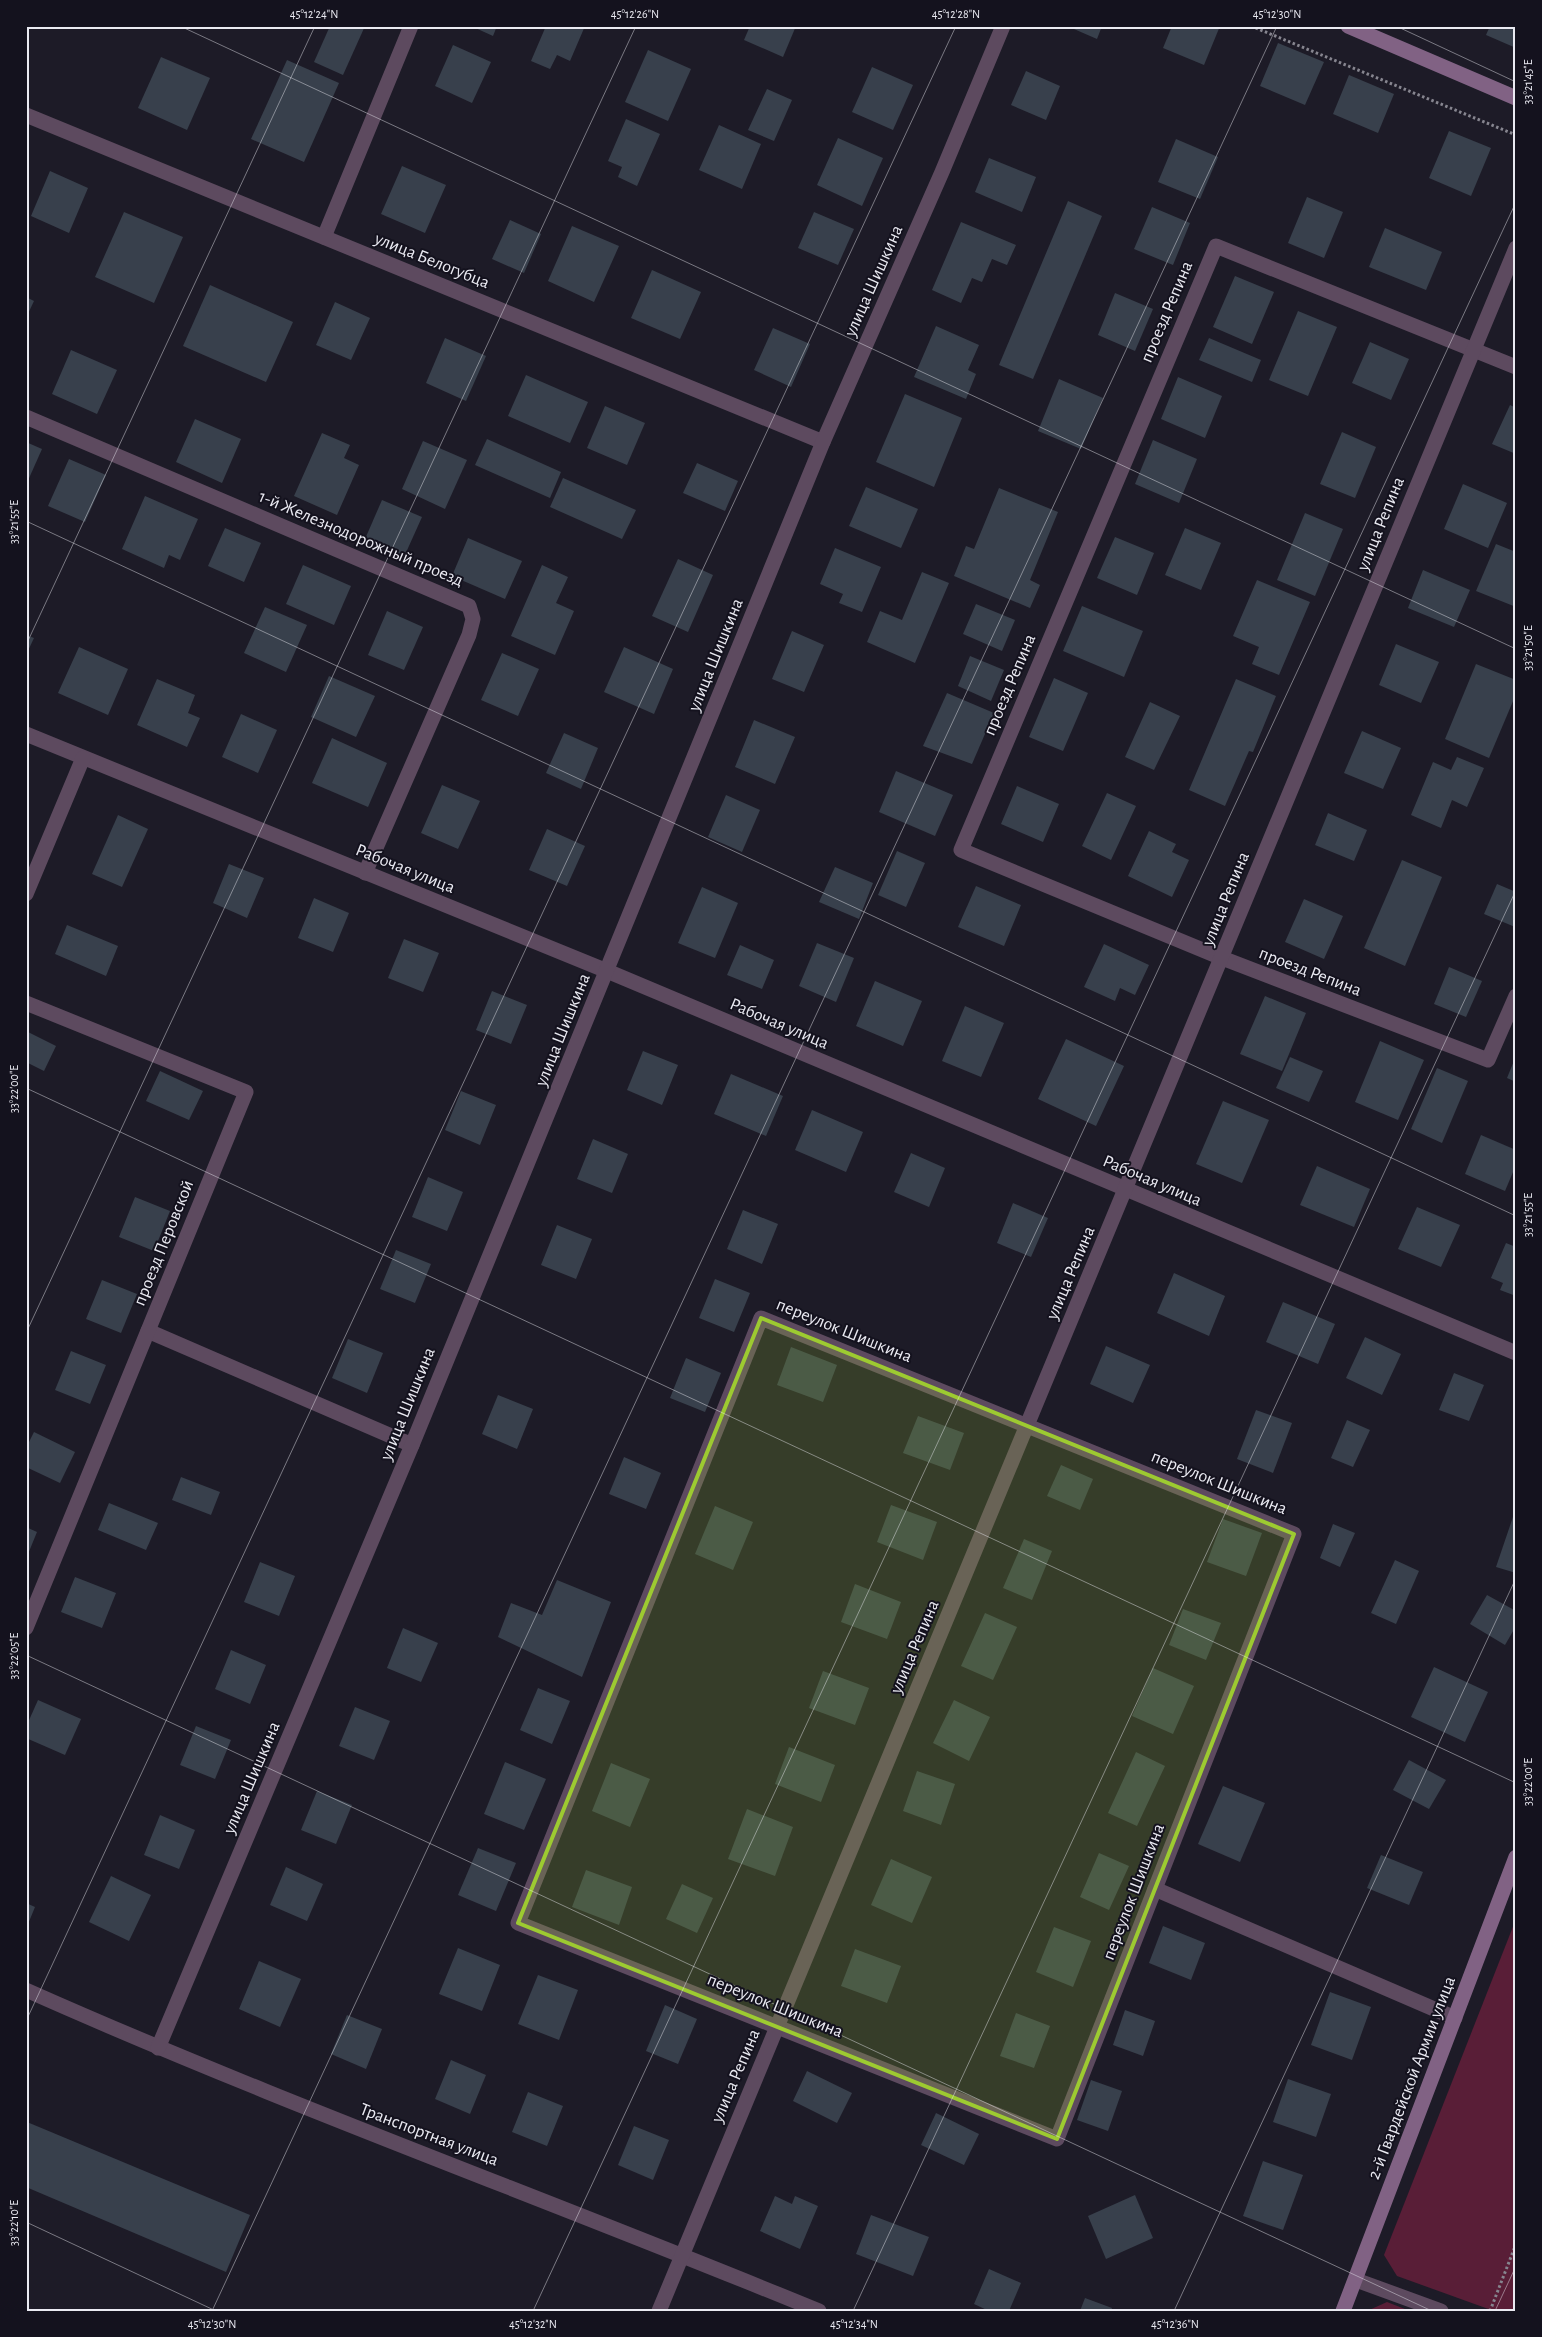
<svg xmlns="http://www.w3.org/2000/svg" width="1542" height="2337" viewBox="0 0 1542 2337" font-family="'Alegreya Sans',sans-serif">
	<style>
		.green { fill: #591e37 }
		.building { fill: #38404c }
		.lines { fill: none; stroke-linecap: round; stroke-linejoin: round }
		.path { stroke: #86858f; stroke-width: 3; stroke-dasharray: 2.5 2.5; stroke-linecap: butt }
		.lane { stroke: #5d4a5f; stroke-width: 15 }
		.street { stroke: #5d4a5f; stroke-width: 15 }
		.secondary { stroke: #816284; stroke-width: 15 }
		.marked { fill: #9dca31; fill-opacity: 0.2; stroke: #9dca31; stroke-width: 4; stroke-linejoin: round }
		.ticks { fill: none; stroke: #eaeaf2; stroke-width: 1; stroke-opacity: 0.45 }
		.labels { text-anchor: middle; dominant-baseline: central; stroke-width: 4; stroke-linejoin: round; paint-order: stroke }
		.street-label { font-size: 18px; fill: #eaeaf2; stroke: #14121e }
		.neatline { fill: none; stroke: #eaeaf2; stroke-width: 2 }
		.ticks-label { font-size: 12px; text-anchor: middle; fill: #eaeaf2 }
	</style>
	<rect width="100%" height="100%" fill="#1d1b27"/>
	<!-- green -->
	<g class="green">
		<path d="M1516,1919V2311H1494L1397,2276L1384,2255Z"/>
		<path d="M1387,2302L1410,2311H1367Z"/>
	</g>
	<!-- building -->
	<g class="building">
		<path d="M330,26H365L343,75L314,62Z"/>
		<path d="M471,26H497L493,36Z"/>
		<path d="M546,26H585L570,61L557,55L550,69L531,61Z"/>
		<path d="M750,26H796L783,57L744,40Z"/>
		<path d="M1067,26H1102L1097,39Z"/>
		<path d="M1172,26H1220L1204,65L1163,48Z"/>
		<path d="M1490,26H1516V48L1486,35Z"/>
		<path d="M1278,43L1324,62L1305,105L1260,86Z"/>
		<path d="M453,45L491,62L472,103L435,86Z"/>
		<path d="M648,50L691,69L668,121L625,102Z"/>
		<path d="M161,57L210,78L187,130L138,108Z"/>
		<path d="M287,60L339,83L304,162L251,139Z"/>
		<path d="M872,67L913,85L893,130L852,112Z"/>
		<path d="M1026,71L1060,86L1046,120L1011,105Z"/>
		<path d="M1349,75L1394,94L1378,133L1333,114Z"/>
		<path d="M767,89L792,100L774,141L748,130Z"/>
		<path d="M626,119L660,134L637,186L618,177L622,167L608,161Z"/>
		<path d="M719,125L761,144L742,189L699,170Z"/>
		<path d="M1449,131L1491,148L1471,196L1429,178Z"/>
		<path d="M838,138L883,158L862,206L817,185Z"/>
		<path d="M1176,139L1218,157L1200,199L1158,182Z"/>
		<path d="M989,158L1036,177L1022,212L975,192Z"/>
		<path d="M402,166L446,185L425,233L381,214Z"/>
		<path d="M50,171L88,188L69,233L31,216Z"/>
		<path d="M1307,197L1343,212L1324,258L1288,243Z"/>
		<path d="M1068,201L1102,216L1033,379L999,365Z"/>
		<path d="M1152,207L1190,223L1173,265L1134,249Z"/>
		<path d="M124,212L183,237L154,303L95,277Z"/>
		<path d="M814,212L854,229L838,265L798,248Z"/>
		<path d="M510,220L541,234L524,273L492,259Z"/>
		<path d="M961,222L1016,245L1007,265L992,259L982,282L972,278L961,303L932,290Z"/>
		<path d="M572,226L619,246L594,302L548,281Z"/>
		<path d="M1385,228L1442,252L1426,290L1369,267Z"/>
		<path d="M652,270L701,292L680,339L631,318Z"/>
		<path d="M1235,276L1274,292L1252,344L1213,327Z"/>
		<path d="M210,285L293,322L266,382L183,346Z"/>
		<path d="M1115,293L1153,309L1135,351L1098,335Z"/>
		<path d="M26,297L34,301L26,318Z"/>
		<path d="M335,302L370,318L351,360L316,345Z"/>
		<path d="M1298,311L1337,327L1308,396L1269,380Z"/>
		<path d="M936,326L979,345L968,370L976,374L966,399L914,377Z"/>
		<path d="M773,328L810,344L791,387L754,370Z"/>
		<path d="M445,338L486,356L466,401L426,383Z"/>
		<path d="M1209,338L1261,360L1252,382L1199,360Z"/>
		<path d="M1370,342L1409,359L1391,400L1352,383Z"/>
		<path d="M71,350L117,370L97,414L52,394Z"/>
		<path d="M526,375L588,402L570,443L508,416Z"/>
		<path d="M1178,377L1222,396L1205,438L1161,419Z"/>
		<path d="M1059,379L1103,398L1081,449L1038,431Z"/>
		<path d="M905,394L962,418L934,487L876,462Z"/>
		<path d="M1510,405L1516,408V454L1492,444Z"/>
		<path d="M605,406L645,423L627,465L587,448Z"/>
		<path d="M195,419L241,439L222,483L176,462Z"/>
		<path d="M1342,432L1376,447L1355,498L1320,484Z"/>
		<path d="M322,433L350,445L344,458L359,465L337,515L294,496Z"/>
		<path d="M487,439L561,472L550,498L475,465Z"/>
		<path d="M1153,440L1197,459L1179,503L1135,484Z"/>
		<path d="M423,441L467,460L445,509L402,489Z"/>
		<path d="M26,442L42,449L26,485Z"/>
		<path d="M69,459L106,475L85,522L48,506Z"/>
		<path d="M697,463L738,481L725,511L683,493Z"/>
		<path d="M563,478L636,510L622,539L550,507Z"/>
		<path d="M1463,484L1507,503L1488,548L1444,529Z"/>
		<path d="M866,487L918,509L901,548L849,526Z"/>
		<path d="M999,488L1058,512L1030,580L1040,585L1030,608L954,576L966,546L974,549Z"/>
		<path d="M145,496L198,519L180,560L169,555L164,568L122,549Z"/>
		<path d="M382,500L422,517L404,557L365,539Z"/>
		<path d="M1305,513L1343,529L1315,596L1277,580Z"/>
		<path d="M225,528L261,543L244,582L208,566Z"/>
		<path d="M1185,528L1221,543L1201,590L1165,575Z"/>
		<path d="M1115,537L1154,553L1137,595L1097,578Z"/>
		<path d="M468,538L522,561L505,599L452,576Z"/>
		<path d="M1496,544L1516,552V607L1476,591Z"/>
		<path d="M835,548L881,567L862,612L839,603L843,594L820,584Z"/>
		<path d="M678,559L713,575L688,632L652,616Z"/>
		<path d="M303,565L351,586L334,625L286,604Z"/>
		<path d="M542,565L568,577L556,603L574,611L555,655L511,636Z"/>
		<path d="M1423,570L1470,590L1454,627L1408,608Z"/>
		<path d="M922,572L949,583L915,663L867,642L880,611L902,620Z"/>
		<path d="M1257,580L1310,602L1279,675L1252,664L1259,647L1233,636Z"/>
		<path d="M976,604L1015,620L1002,651L963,634Z"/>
		<path d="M1082,606L1143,631L1124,677L1063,651Z"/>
		<path d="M265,607L307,625L286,672L244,653Z"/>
		<path d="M387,611L423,627L404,670L368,655Z"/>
		<path d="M792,631L824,645L804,692L772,679Z"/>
		<path d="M26,635L34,638L26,655Z"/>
		<path d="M1396,644L1439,662L1421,703L1379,685Z"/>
		<path d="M79,647L128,669L108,715L58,693Z"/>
		<path d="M624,647L673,669L654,714L604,692Z"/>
		<path d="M502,653L539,669L518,716L481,700Z"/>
		<path d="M970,656L1004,670L991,701L958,686Z"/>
		<path d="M1476,664L1516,680V694L1489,758L1445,739Z"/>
		<path d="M329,676L375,696L356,737L311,717Z"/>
		<path d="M1054,678L1088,693L1063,751L1029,737Z"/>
		<path d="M157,679L195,695L188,713L200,718L187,747L137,725Z"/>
		<path d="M1236,679L1276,696L1253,752L1249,751L1225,806L1189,790Z"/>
		<path d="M947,693L994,713L972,764L923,746Z"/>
		<path d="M1150,702L1180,716L1154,770L1125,757Z"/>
		<path d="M241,714L277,730L258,773L222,757Z"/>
		<path d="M754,720L795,737L775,784L735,767Z"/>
		<path d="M1362,731L1401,748L1383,789L1344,773Z"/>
		<path d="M564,733L598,748L581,789L546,773Z"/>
		<path d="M332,738L387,763L368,807L312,783Z"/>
		<path d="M1457,757L1484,768L1467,807L1452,800L1441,828L1411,815L1433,762L1451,770Z"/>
		<path d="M896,771L953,795L935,836L879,812Z"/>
		<path d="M442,785L480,801L458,849L421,833Z"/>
		<path d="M1017,786L1059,804L1043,842L1001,824Z"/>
		<path d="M1107,793L1136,806L1111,860L1082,846Z"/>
		<path d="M726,795L760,810L742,852L708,837Z"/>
		<path d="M1328,813L1367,830L1354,861L1315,845Z"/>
		<path d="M118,815L148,829L122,887L92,874Z"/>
		<path d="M547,829L585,846L567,886L529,870Z"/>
		<path d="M1149,831L1176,844L1172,852L1189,860L1172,897L1128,876Z"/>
		<path d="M897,851L925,863L906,907L878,895Z"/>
		<path d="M1402,860L1442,877L1405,966L1364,948Z"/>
		<path d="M229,864L264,878L247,918L213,903Z"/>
		<path d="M835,867L873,883L859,919L819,902Z"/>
		<path d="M1497,884L1516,892L1515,927L1484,914Z"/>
		<path d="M976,886L1021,905L1004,946L958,927Z"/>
		<path d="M702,887L738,903L715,958L678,943Z"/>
		<path d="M314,898L349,913L333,952L298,938Z"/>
		<path d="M1304,899L1343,916L1324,959L1285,942Z"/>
		<path d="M67,925L118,946L106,976L55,954Z"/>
		<path d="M404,939L439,953L423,992L388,978Z"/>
		<path d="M817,943L854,958L836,1002L799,986Z"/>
		<path d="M1104,944L1149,965L1135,995L1120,988L1115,1001L1084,987Z"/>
		<path d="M740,945L774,960L762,989L727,975Z"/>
		<path d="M1449,967L1482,981L1466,1017L1434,1004Z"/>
		<path d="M875,981L922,1001L903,1046L856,1026Z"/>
		<path d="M492,991L527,1005L511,1044L476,1030Z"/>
		<path d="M1265,996L1306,1013L1282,1071L1240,1054Z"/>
		<path d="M965,1006L1004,1023L981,1077L942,1061Z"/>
		<path d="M26,1031L56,1046L44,1071L26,1062Z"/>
		<path d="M1066,1039L1124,1066L1096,1126L1038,1099Z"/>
		<path d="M1380,1041L1424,1060L1398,1120L1355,1102Z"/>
		<path d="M643,1051L678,1065L662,1105L627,1090Z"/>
		<path d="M1516,1056V1082L1507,1078Z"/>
		<path d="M1290,1057L1323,1071L1309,1102L1276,1088Z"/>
		<path d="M1437,1068L1468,1081L1442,1143L1411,1129Z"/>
		<path d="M160,1071L203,1091L189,1120L146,1101Z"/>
		<path d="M731,1074L783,1096L766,1136L714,1114Z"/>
		<path d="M461,1091L496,1105L480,1145L445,1130Z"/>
		<path d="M1223,1101L1269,1120L1242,1183L1196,1164Z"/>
		<path d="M812,1110L863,1132L846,1172L795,1150Z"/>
		<path d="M1481,1135L1516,1150V1165L1505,1191L1465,1174Z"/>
		<path d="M593,1139L628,1154L612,1193L577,1179Z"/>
		<path d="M911,1153L945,1168L929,1207L894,1192Z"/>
		<path d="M1317,1166L1370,1189L1354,1227L1300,1205Z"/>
		<path d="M428,1177L463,1192L447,1231L412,1217Z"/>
		<path d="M135,1197L170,1211L154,1251L119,1237Z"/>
		<path d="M1013,1203L1048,1218L1031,1257L997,1243Z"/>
		<path d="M1417,1207L1460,1225L1441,1267L1398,1249Z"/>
		<path d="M743,1210L778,1224L762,1264L727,1249Z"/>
		<path d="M557,1225L592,1239L576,1279L541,1265Z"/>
		<path d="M1506,1243L1516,1247V1296L1500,1290L1503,1283L1491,1278Z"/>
		<path d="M396,1250L431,1264L415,1303L380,1289Z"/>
		<path d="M1174,1273L1225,1296L1209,1336L1157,1313Z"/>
		<path d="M715,1279L750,1293L734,1332L699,1318Z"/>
		<path d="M102,1280L137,1294L121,1333L86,1319Z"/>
		<path d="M1283,1302L1335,1324L1318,1364L1266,1342Z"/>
		<path d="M1365,1337L1401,1354L1382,1395L1346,1378Z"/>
		<path d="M348,1339L383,1353L367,1393L332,1378Z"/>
		<path d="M1106,1346L1150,1365L1133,1403L1090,1384Z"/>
		<path d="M791,1347L837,1365L823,1402L777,1385Z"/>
		<path d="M71,1351L106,1365L90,1404L55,1390Z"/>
		<path d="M686,1358L721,1373L705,1412L670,1398Z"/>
		<path d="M1454,1373L1484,1385L1469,1421L1439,1410Z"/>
		<path d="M498,1395L533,1409L517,1449L482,1434Z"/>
		<path d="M1256,1410L1292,1423L1273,1473L1237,1459Z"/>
		<path d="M918,1416L964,1433L950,1470L903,1453Z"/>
		<path d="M1347,1420L1370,1430L1353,1467L1331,1458Z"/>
		<path d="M34,1432L75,1452L60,1483L26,1467V1448Z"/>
		<path d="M624,1457L661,1473L646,1509L609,1494Z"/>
		<path d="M1061,1465L1093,1479L1080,1510L1047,1496Z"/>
		<path d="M181,1477L220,1492L211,1515L172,1500Z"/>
		<path d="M109,1503L158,1523L146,1550L98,1530Z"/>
		<path d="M891,1505L937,1522L923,1560L877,1542Z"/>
		<path d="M715,1506L753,1522L733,1570L695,1554Z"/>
		<path d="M1515,1511H1516V1573L1496,1567Z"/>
		<path d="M1223,1519L1262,1533L1246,1576L1207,1562Z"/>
		<path d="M1333,1524L1355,1533L1340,1567L1320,1558Z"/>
		<path d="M26,1527L37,1532L26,1559Z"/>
		<path d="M1024,1539L1052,1551L1032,1600L1003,1588Z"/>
		<path d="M1395,1560L1419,1571L1396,1624L1371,1613Z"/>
		<path d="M260,1562L295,1576L279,1616L244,1602Z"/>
		<path d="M75,1577L116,1593L102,1628L61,1612Z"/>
		<path d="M557,1580L611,1602L582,1677L498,1637L511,1603L542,1615Z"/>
		<path d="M855,1584L901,1602L887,1639L841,1622Z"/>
		<path d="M1487,1595L1516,1611V1626L1505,1645L1470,1624Z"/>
		<path d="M1183,1609L1221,1623L1206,1660L1169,1645Z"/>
		<path d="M985,1613L1017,1627L993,1680L961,1666Z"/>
		<path d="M403,1628L438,1643L421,1682L387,1668Z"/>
		<path d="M231,1650L266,1665L250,1704L215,1689Z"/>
		<path d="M1434,1667L1488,1692L1465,1742L1411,1717Z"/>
		<path d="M1153,1668L1194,1686L1173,1734L1132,1716Z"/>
		<path d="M823,1671L869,1688L855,1725L809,1708Z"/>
		<path d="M538,1688L570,1701L552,1744L520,1730Z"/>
		<path d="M38,1700L81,1719L65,1755L26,1738V1727Z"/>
		<path d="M954,1700L990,1717L969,1761L933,1743Z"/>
		<path d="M355,1707L390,1721L374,1760L339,1746Z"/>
		<path d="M196,1726L231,1740L215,1779L180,1765Z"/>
		<path d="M789,1747L835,1765L821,1802L775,1784Z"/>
		<path d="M1136,1752L1165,1766L1137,1826L1108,1813Z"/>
		<path d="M1409,1760L1446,1780L1429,1809L1393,1790Z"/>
		<path d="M505,1762L546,1779L524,1830L484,1814Z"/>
		<path d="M611,1763L650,1779L630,1827L592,1811Z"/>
		<path d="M917,1771L955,1784L941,1825L903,1811Z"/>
		<path d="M1223,1786L1265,1803L1240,1862L1198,1844Z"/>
		<path d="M317,1791L352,1805L336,1844L301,1830Z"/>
		<path d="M747,1809L793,1827L775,1876L728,1859Z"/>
		<path d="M160,1815L195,1830L179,1869L144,1855Z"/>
		<path d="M478,1848L516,1863L496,1911L458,1895Z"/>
		<path d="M1099,1853L1129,1866L1109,1910L1080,1897Z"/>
		<path d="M1381,1855L1423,1872L1409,1905L1367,1888Z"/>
		<path d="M891,1859L932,1877L912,1923L871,1905Z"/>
		<path d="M286,1867L323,1884L307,1921L270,1905Z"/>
		<path d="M586,1870L632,1887L619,1925L572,1907Z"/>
		<path d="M111,1876L151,1895L129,1941L89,1922Z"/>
		<path d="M682,1884L713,1898L697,1933L666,1919Z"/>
		<path d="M26,1903L35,1907L26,1929Z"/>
		<path d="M1163,1926L1205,1943L1191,1980L1149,1963Z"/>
		<path d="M1054,1927L1091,1941L1073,1987L1036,1972Z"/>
		<path d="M458,1948L500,1965L482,2011L439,1994Z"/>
		<path d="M855,1949L901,1966L887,2003L841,1986Z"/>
		<path d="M259,1961L301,1979L280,2027L239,2009Z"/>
		<path d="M538,1975L578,1990L559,2040L518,2024Z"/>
		<path d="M1330,1992L1371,2007L1352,2060L1311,2045Z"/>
		<path d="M665,2005L697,2019L678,2064L646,2051Z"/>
		<path d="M1125,2010L1155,2021L1143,2056L1113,2045Z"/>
		<path d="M1016,2013L1050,2026L1034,2068L1000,2056Z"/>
		<path d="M347,2015L382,2029L366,2069L331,2054Z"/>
		<path d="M451,2060L486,2075L470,2114L435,2099Z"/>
		<path d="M807,2071L852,2093L837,2123L793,2101Z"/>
		<path d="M1288,2079L1331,2094L1316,2137L1273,2122Z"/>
		<path d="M1091,2080L1122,2091L1108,2131L1077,2120Z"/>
		<path d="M528,2092L563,2106L547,2146L512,2132Z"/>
		<path d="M936,2113L979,2134L964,2165L921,2145Z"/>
		<path d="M27,2122L250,2215L226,2272L26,2187Z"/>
		<path d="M634,2126L669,2140L653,2180L618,2165Z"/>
		<path d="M1263,2161L1303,2175L1283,2230L1243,2216Z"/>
		<path d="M1135,2195L1153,2238L1106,2259L1088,2216Z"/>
		<path d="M775,2196L792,2204L795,2196L818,2206L800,2249L760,2231Z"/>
		<path d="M871,2215L929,2237L913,2276L856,2254Z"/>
		<path d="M989,2269L1021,2283L1009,2311H989L974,2304Z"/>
		<path d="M1085,2298L1112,2308L1111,2311H1080Z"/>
	</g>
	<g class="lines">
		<!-- path -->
		<g class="path">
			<path d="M1251,26L1516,135"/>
			<path d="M1490,2311L1516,2244"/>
		</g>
		<!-- lane -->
		<g class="lane">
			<path d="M324,237L411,26"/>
			<path d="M148,1331L412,1445"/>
			<path d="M1155,1889L1455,2018"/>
			<path d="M1356,2280L1441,2311"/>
		</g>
		<!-- street -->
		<g class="street">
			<path d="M26,115L823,442"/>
			<path d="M1516,367L1216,246L961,850L1222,958L1488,1060L1516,996"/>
			<path d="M26,417L469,606L473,619L469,635L365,873"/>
			<path d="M26,734L607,971L1516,1353"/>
			<path d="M26,894L83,758"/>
			<path d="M26,1003L246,1092L26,1628"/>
			<path d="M761,1318L1294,1534L1057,2139L518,1923Z"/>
			<path d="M26,1990C287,2106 555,2202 819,2311"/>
			<path d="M158,2048L412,1445L823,442L942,172L1003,26"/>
			<path d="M659,2311L1516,248"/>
		</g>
		<!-- secondary -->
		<g class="secondary">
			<path d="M1348,26L1516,98"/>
			<path d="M1343,2311L1516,1857"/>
		</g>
	</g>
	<!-- marked area -->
	<path class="marked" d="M761,1318L1294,1534L1057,2139L518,1923Z"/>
	<!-- ticks -->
	<path class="ticks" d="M180,26L1516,649M1396,26L1516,82M26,521L1516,1216M26,645L315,26M26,1088L1516,1783M26,1333L636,26M26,1655L1432,2311M26,2021L956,26M26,2222L216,2311M212,2311L1277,26M533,2311L1516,202M853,2311L1516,890M1174,2311L1516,1578M1495,2311L1516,2266"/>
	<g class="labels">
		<!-- street labels -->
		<g class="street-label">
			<text transform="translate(432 261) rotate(22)">улица Белогубца</text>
			<text transform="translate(874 281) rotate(-66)">улица Шишкина</text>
			<text transform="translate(1167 312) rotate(-67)">проезд Репина</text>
			<text transform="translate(1381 524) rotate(-68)">улица Репина</text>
			<text transform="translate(361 539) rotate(23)">1-й Железнодорожный проезд</text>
			<text transform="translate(716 655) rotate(-68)">улица Шишкина</text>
			<text transform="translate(1010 685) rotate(-67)">проезд Репина</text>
			<text transform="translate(405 869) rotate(22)">Рабочая улица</text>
			<text transform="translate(1226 899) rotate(-68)">улица Репина</text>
			<text transform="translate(1310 972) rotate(21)">проезд Репина</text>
			<text transform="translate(779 1024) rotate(23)">Рабочая улица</text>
			<text transform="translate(563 1030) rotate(-68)">улица Шишкина</text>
			<text transform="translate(1152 1181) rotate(23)">Рабочая улица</text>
			<text transform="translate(164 1243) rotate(-68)">проезд Перовской</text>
			<text transform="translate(1071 1273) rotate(-67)">улица Репина</text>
			<text transform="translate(844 1331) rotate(22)">переулок Шишкина</text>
			<text transform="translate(408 1404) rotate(-68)">улица Шишкина</text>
			<text transform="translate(1219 1483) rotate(22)">переулок Шишкина</text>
			<text transform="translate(915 1647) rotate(-67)">улица Репина</text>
			<text transform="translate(252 1778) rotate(-67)">улица Шишкина</text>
			<text transform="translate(1134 1892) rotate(-69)">переулок Шишкина</text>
			<text transform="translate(775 2006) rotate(22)">переулок Шишкина</text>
			<text transform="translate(736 2076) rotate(-67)">улица Репина</text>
			<text transform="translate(1412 2078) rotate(-69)">2-й Гвардейской Армии улица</text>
			<text transform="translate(429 2135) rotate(21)">Транспортная улица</text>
		</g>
	</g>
	<!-- border -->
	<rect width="1542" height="2337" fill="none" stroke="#14121e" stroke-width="55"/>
	<rect x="28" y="28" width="1486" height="2282" class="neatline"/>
	<g class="ticks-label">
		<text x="314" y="18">45°12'24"N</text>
		<text x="635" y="18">45°12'26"N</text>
		<text x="956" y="18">45°12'28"N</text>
		<text x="1277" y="18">45°12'30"N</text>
		<text transform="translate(1528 82) rotate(-90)" y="4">33°21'45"E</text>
		<text transform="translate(14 522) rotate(-90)" y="4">33°21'55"E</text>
		<text transform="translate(1528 648) rotate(-90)" y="4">33°21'50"E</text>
		<text transform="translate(14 1089) rotate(-90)" y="4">33°22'00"E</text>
		<text transform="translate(1528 1215) rotate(-90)" y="4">33°21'55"E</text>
		<text transform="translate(14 1656) rotate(-90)" y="4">33°22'05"E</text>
		<text transform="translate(1528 1782) rotate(-90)" y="4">33°22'00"E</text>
		<text transform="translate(14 2223) rotate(-90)" y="4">33°22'10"E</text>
		<text x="212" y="2328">45°12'30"N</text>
		<text x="533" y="2328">45°12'32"N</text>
		<text x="854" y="2328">45°12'34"N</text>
		<text x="1175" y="2328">45°12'36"N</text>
	</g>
</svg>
